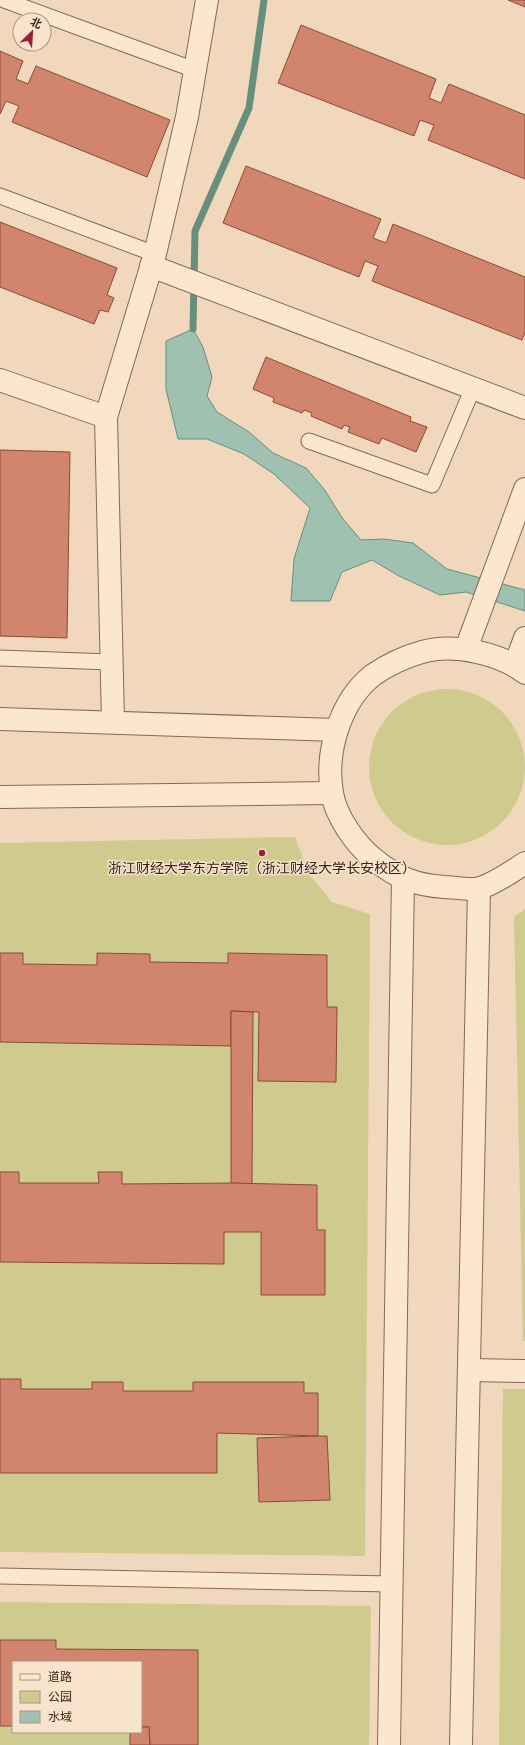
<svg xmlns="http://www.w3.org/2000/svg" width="525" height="1745" viewBox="0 0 525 1745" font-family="'Source Serif 4','Noto Sans SC',serif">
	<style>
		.green { fill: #cfcb8f; fill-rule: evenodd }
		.water { fill: #a0c1b1; stroke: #678f7e }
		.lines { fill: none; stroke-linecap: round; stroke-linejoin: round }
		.stream { stroke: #678f7e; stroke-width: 7 }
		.building { fill: #d2856e; stroke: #8a4a38 }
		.service-casing { stroke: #896754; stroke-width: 17 }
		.minor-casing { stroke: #896754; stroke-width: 24 }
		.service { stroke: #fbe6cf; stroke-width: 15 }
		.minor { stroke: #fbe6cf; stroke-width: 22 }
		.poi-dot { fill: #9c2038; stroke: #f8e3cc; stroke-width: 1.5 }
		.labels { text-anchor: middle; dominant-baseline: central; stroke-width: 3; stroke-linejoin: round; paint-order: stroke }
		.poi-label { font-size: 14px; fill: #37231a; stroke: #f8e3cc }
	</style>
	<rect width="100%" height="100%" fill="#f1d7bc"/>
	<!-- green -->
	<g class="green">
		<circle cx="447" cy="767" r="78"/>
		<path d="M295,837L309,874L332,902L370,914L365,1556L0,1552V843Z"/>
		<path d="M525,909V1341H523L514,917Z"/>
		<path d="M503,1389H525V1745H499Z"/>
		<path d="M0,1602L371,1606L369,1745H0ZM13,1662H141V1732H13Z"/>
	</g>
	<!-- water -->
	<path class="water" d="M193,329L203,347L212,377L207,396L217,412L249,432L273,453L306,468L324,489L343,519L361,540L384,539L413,543L447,569L525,590V611L466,592L440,595L399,576L372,560L342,572L330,601H291L294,559L310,508L274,474L244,454L207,439H178L166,389V341Z"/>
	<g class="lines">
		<!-- stream -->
		<path class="stream" d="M193,329L195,231L249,108L264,0"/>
	</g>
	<!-- building -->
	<g class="building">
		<path d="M508,0H525V7Z"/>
		<path d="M301,25L436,79L429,98L441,103L449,84L525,115V179L428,140L434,125L420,120L414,136L278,83Z"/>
		<path d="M0,51L23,61L16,79L28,84L36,66L170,120L147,177L12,122L19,106L6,101L0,114Z"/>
		<path d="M246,166L381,219L373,238L386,243L393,224L525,277V333L522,340L372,281L378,266L365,261L359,277L223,223Z"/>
		<path d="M0,222L117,268L107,295L114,298L108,312L100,310L94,324L0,287Z"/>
		<path d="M266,357L411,417L410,421L427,427L416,452L382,438L379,444L348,432L350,427L344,425L342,429L311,416L312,413L304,410L302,413L273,402L274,398L253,389Z"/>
		<path d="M0,450L70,452L67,638L0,636Z"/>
		<path d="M0,953H23V964L97,965V953L150,954V962L228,963V953L327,955V1007H337L336,1082L258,1081L259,1012L231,1011V1046L0,1042Z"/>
		<path d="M231,1011L253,1012L252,1184L231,1183Z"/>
		<path d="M0,1172H19V1183H99L98,1172H122V1184L231,1183L317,1185V1230H325V1295H261V1232H224V1264L0,1262Z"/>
		<path d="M0,1379H21V1389H92V1382H123V1391H193V1382H304V1393H318V1436L217,1433V1473H0Z"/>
		<path d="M318,1436H327L330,1500L259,1502L257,1438Z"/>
		<path d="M0,1640H56V1649L198,1650V1745H150L149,1727H141V1662H13V1726H0Z"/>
		<path d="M141,1727H149L150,1745H130V1732H141Z"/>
	</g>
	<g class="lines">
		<!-- service casing -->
		<g class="service-casing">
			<g id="service">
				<path d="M4,0L195,70"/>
				<path d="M0,196L155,254"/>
				<path d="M309,441L432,485L473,388"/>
				<path d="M0,658L111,662"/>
				<path d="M0,1576L391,1584"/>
			</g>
		</g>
		<!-- minor casing -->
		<g class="minor-casing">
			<g id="minor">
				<path d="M151,266L525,408"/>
				<path d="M0,380L106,417"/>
				<path d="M466,649L525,489"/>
				<path d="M515,665L525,638"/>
				<path d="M525,673C500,653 453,643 422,652C404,657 389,664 373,675C340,701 325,752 332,793C336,817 356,845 375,860C397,878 416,885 444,887C453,887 472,891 480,888C496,883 511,872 525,863"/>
				<path d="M0,719L336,730"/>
				<path d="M113,722L106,417L155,254L187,117L207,0"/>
				<path d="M0,797L332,793"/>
				<path d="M469,1370L525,1371"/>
				<path d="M389,1745L403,878"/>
				<path d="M461,1745L479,889"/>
			</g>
		</g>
		<!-- service -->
		<use href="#service" class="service"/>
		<!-- minor -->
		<use href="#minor" class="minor"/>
	</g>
	<!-- markers -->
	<circle class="poi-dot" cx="262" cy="853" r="4"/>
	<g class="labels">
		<!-- poi labels -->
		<g class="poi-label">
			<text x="262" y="868">浙江财经大学东方学院（浙江财经大学长安校区）</text>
		</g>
	</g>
	<!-- legend -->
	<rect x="12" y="1661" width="130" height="72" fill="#f8e3cc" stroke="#ab9685"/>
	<rect x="20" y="1674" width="20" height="6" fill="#fbe6cf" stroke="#ab9685"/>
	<text x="48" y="1681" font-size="12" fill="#37231a">道路</text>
	<rect x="20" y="1691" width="20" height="12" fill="#cfcb8f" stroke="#ab9685"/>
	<text x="48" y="1701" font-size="12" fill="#37231a">公园</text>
	<rect x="20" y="1711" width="20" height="12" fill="#a0c1b1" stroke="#ab9685"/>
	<text x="48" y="1721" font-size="12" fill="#37231a">水域</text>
	<!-- north arrow -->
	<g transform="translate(32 32) rotate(25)"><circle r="19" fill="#f8e3cc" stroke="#ab9685"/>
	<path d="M0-3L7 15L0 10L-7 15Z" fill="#9c2038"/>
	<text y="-6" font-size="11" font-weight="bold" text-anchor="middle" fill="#37231a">北</text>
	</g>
</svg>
